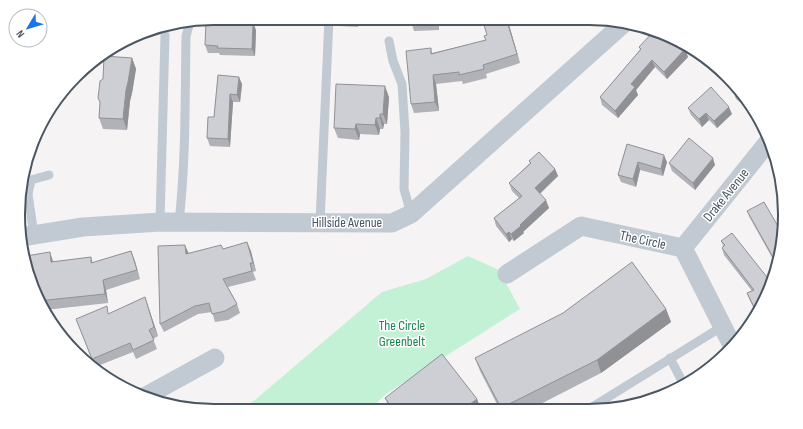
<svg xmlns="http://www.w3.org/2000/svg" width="803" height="429" viewBox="0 0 803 429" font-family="'Sofia Sans Condensed',sans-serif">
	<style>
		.green { fill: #c3f1d5 }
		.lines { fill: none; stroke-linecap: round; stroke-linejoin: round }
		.lane { stroke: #c1cad2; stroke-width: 9 }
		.street { stroke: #c1cad2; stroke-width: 19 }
		.wall { fill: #b0b2b7 }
		.shaded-wall { fill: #909195 }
		.building { fill: #cdcfd5; stroke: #909195 }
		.labels { text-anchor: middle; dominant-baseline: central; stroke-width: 3; stroke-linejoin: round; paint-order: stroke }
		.street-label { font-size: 14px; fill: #4a5661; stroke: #fff }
		.park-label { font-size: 14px; fill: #17864f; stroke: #fff }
		.rim { fill: none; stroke: #4a5661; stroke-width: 2 }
	</style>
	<rect width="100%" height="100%" fill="#f5f3f3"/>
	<!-- green -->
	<path class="green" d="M468,256L499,270L520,309L386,394L369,410H243L382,292L426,279Z"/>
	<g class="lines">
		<!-- lane -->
		<g class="lane">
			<path d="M389,41L393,61L402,84L405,132L404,189L411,214"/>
			<path d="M160,222L165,35"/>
			<path d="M179,222C186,160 185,98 186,36L190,22"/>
			<path d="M320,222L329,18"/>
			<path d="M34,235L28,194L31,180L49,175"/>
			<path d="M670,358L684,385"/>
			<path d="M589,409L723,326"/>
		</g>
		<!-- street -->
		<g class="street">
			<path d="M21,237L83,227L160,222L392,223L411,214L623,24"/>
			<path d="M683,248L769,141"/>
			<path d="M507,274L581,226L683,248L733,347"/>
			<path d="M146,396L215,358"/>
		</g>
	</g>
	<!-- wall -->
	<g class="wall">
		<path d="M336,18H358V27L339,26Z"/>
		<path d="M410,18H439L440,21H438L439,30L414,31Z"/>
		<path d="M507,18L520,63L486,74L487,78L463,84L462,81L436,84L439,111L414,113L411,104L431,48L432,53L486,40L487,35Z"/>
		<path d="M557,18H570L563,25Z"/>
		<path d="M256,30L255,56L220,55L219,53H208L205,45Z"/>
		<path d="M676,38L686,47L684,48L685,49L688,57L667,79L655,67L636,90L638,95L618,118L602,105L600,97L640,50L639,47L669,43Z"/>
		<path d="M132,58L136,69L132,93L130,101L127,130L103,129L99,118L100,103L98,98Z"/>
		<path d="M218,75L242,84L240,102H233L230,147L210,146L207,138L214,117Z"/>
		<path d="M737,86L752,112L736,99L733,91Z"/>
		<path d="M389,97L387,124H384L383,129H380L379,135L360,134L359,140L338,138L334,128Z"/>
		<path d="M688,108L732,114L717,128L709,120L702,127L691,115Z"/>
		<path d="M627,144L667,162L663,176L640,170L636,187L621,182L618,175Z"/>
		<path d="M775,153L778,177L772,166L768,156Z"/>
		<path d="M529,161L555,169L558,176L540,194L549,208L523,232L524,233L514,241L512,239L509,242L496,226L494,218L519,198L512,191L509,183L530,163Z"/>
		<path d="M669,163L715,165L695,190L672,171Z"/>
		<path d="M747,211L783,235L775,263L750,218Z"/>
		<path d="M721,241L765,302L757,314L750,301L747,293L752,291L724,255L722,248L723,246Z"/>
		<path d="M247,242L256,271L253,272L256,280L228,287L237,304L240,313L228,320L215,322L212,312L198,314L164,332L160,324L188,253L223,249Z"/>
		<path d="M131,251L140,279L106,290L108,303L45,310L38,301L53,262L91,257L93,263Z"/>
		<path d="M145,297L158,336L153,339L157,349L136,359L133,352L95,367L76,319L109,314Z"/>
		<path d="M666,309L671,322L601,373L529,410H500L480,371L475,358Z"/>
		<path d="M385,398L477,399L481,410H390Z"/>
	</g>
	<!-- shaded-wall -->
	<g class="shaded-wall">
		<path d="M356,18H358V27L356,19Z"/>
		<path d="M436,18H438V21L439,30L437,23Z"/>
		<path d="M506,18H507L520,63L517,54Z"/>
		<path d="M561,18H570L563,25Z"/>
		<path d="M253,22L256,30L255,56L252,49Z"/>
		<path d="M685,49L688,57L667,79L664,72Z"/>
		<path d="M132,58L136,69L132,93L130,101L127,130L123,119L126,90Z"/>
		<path d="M652,60L655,67L636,90L638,95L618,118L615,111L631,84Z"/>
		<path d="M433,75L436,84L439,111L435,102Z"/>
		<path d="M239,77L242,84L240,102L237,95Z"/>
		<path d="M385,86L389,97L387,124L383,114Z"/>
		<path d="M230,94L233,102L230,147L228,139Z"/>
		<path d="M729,107L732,114L717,128L714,121Z"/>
		<path d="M706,113L709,120L702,127L699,119Z"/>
		<path d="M380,114L384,124L383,129L380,118Z"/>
		<path d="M376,118L380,129L379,135L375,125Z"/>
		<path d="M356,124L360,134L359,140L355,129Z"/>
		<path d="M664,155L667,162L663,176L661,169Z"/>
		<path d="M713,158L715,165L695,190L693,183Z"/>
		<path d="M638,162L640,170L636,187L633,179Z"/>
		<path d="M555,169L558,176L537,196L535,188Z"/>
		<path d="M546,200L549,208L523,232L524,233L514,241L511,234Z"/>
		<path d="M509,232L512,239L509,242L506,234Z"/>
		<path d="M247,242L251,251L256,271L253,263Z"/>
		<path d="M185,245L189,254H186Z"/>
		<path d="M131,251L135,261L140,279L137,270Z"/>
		<path d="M50,252L53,261L55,271L51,262Z"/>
		<path d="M103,280L106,290L108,303L105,294Z"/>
		<path d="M145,297L158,336L154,327Z"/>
		<path d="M666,309L671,322L601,373L597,360Z"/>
		<path d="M477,399L481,410H462Z"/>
	</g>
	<!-- building -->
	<g class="building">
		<rect x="336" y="18" width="20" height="1"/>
		<path d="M412,18H436L437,23L412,24Z"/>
		<path d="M482,18H506L517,54L483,65L484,69L459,75V72L433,75L435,102L411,104L406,51L431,48V54L486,40L484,36L487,35Z"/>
		<path d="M206,21L253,22L252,49L217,48L218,46L205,45Z"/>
		<path d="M653,32L659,34L669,43L674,38H676L680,41L678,42L685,49L664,72L652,60L631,84L635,87L615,111L600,97L641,49L639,47Z"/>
		<path d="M104,56L132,58L128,82L126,90L123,119L99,118L100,102L98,98L100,81L103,79Z"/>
		<path d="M218,75L239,77L237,95L230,94L228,139L207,138L208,117H214Z"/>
		<path d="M336,84L385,86L383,114H380V118H376L375,125L356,124L355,129L334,128Z"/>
		<path d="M737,86L746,102L733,91Z"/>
		<path d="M711,87L729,107L714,121L706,113L699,119L688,108Z"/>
		<path d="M689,138L713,158L693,183L669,163Z"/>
		<path d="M627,144L664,155L661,169L638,162L633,179L618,175Z"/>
		<path d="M539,152L555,169L535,188L546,200L520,225L521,226L511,234L509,232L506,234L494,218L522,196L509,183L531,163L529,161Z"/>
		<path d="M775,153L777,173L768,156Z"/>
		<path d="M764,202L783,235L777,254L773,257L747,211Z"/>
		<path d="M732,233L770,281L765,302L757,313L747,293L754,290L722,248L725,245L721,241Z"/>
		<path d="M247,242L253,263H250L252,271L223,279L237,304L225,311L212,314L209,303L195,306L160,324L158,246L185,245L186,254L221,245L223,249Z"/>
		<path d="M131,251L137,270L103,280L105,294L38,301L26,256L50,252L51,262L91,257V263Z"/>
		<path d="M632,262L666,309L597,360L501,408L475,358L563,313Z"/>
		<path d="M145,297L154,327L149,330L154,340L133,350L130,343L92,359L76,319L107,306L108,314Z"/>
		<path d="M442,354L477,399L462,410H394L385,398Z"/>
		<path d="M657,395L658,398L646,401Z"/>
	</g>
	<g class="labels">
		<!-- street labels -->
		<g class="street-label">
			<text transform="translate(726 195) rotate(-51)">Drake Avenue</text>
			<text x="347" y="222">Hillside Avenue</text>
			<text transform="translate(643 240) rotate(12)">The Circle</text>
		</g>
		<!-- park labels -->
		<g class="park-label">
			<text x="402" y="325">The Circle<tspan x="402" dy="16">Greenbelt</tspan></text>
		</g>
	</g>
	<!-- crop -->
	<path d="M0 0H803V429H0ZM214 25H589A189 189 0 0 1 778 214V215A189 189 0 0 1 589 404H214A189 189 0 0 1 25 215V214A189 189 0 0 1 214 25Z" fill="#fff" fill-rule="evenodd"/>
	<path class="rim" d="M214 25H589A189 189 0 0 1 778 214V215A189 189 0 0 1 589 404H214A189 189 0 0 1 25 215V214A189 189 0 0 1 214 25Z"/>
	<!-- north arrow -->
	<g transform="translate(28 28) rotate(232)"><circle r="19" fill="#ffffff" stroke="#b7bbc0"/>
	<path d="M0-3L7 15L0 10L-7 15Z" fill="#1a73e8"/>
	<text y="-6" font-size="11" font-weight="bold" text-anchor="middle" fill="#4a5661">N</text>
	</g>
</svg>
